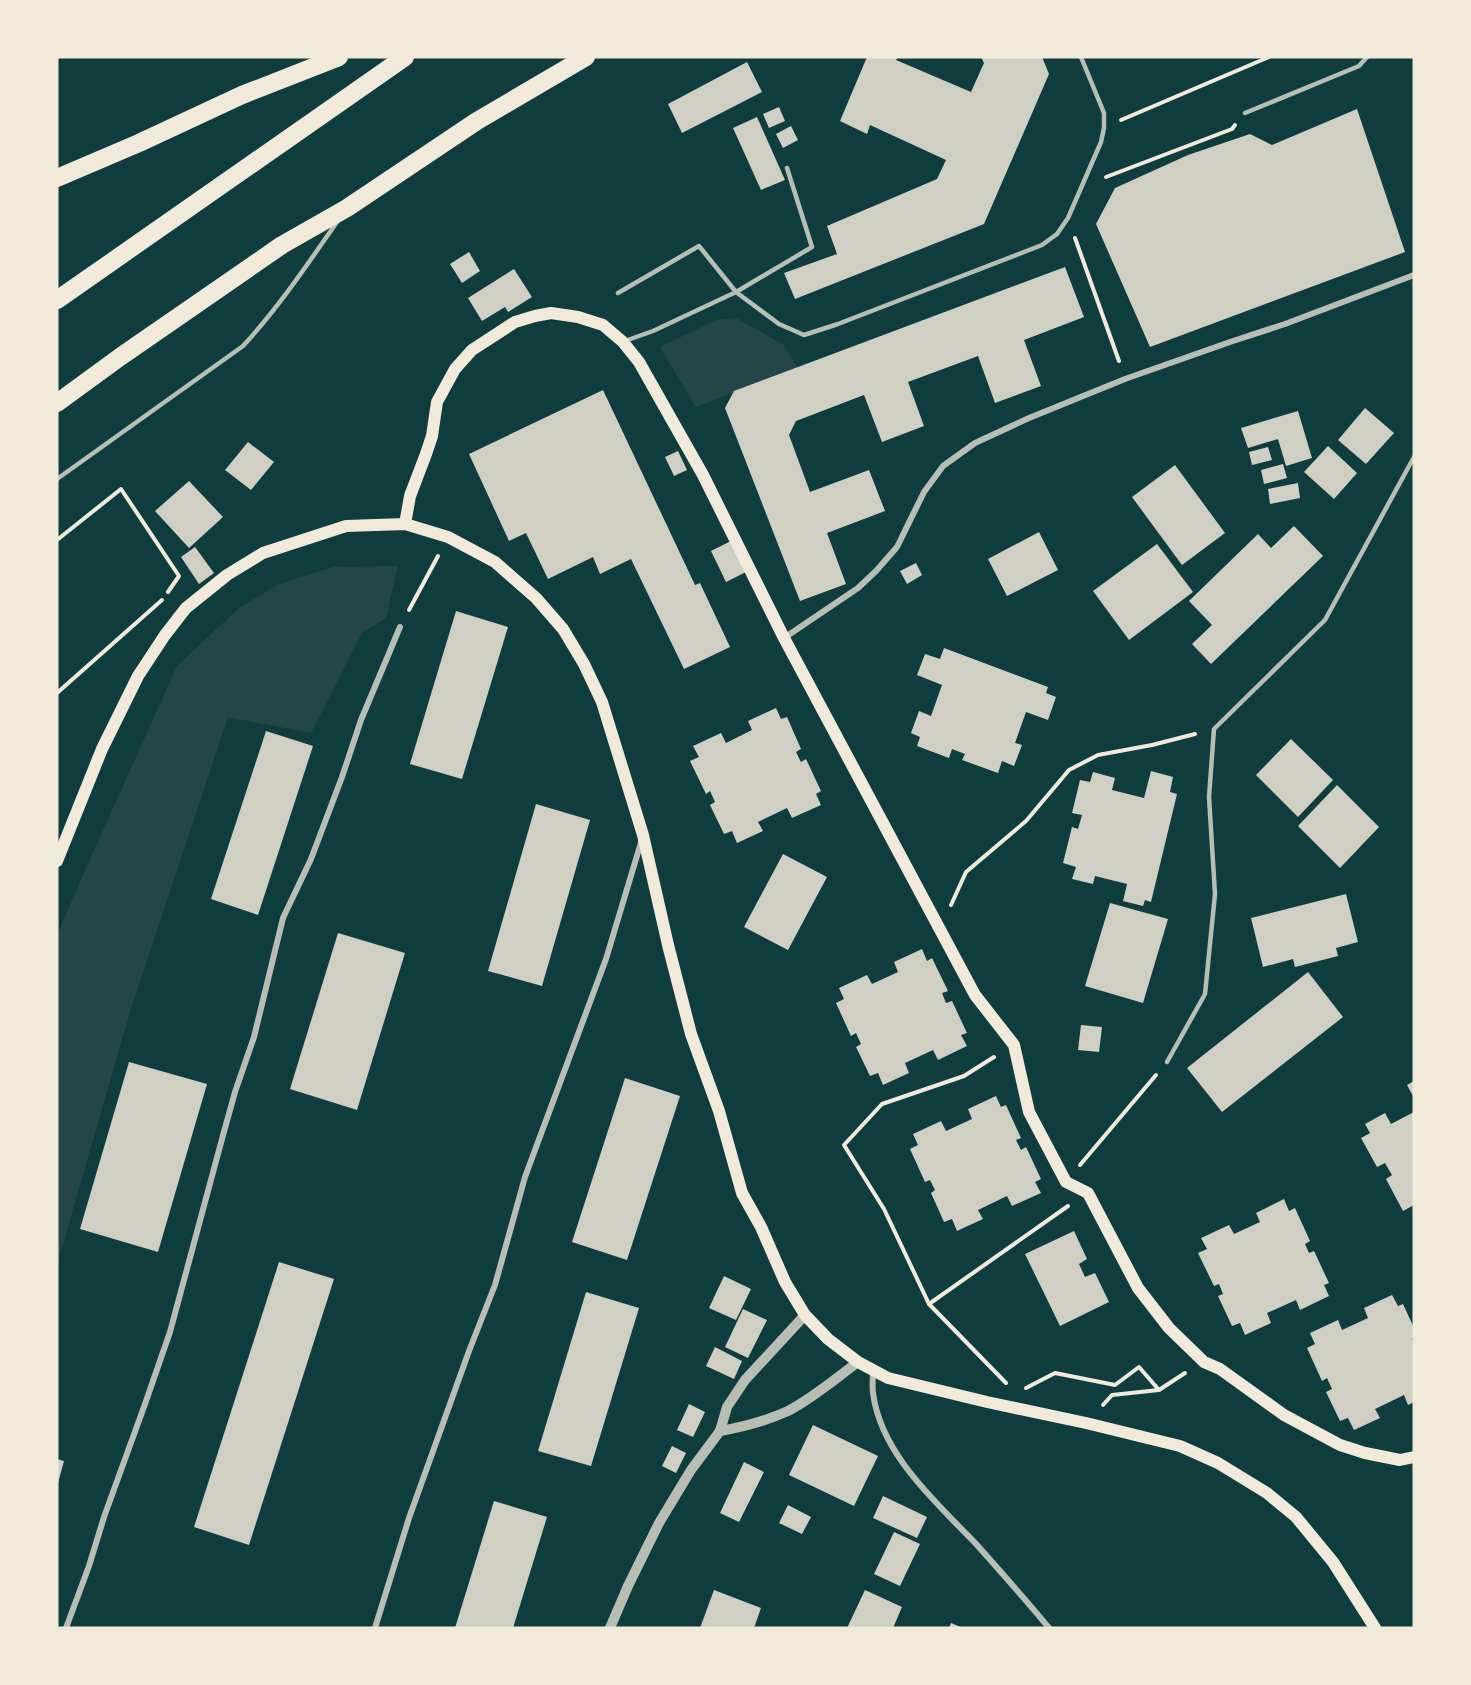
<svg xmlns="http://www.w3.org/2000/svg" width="1471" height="1685" viewBox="0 0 1471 1685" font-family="'Nunito Sans',sans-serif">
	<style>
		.green { fill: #244646 }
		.building { fill: #cfcfc3 }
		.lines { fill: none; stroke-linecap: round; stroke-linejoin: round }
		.path { stroke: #f1e9da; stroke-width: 4 }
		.service { stroke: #b8beb3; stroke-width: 4.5 }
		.minor { stroke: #b8beb3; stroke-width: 6 }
		.tertiary { stroke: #b8beb3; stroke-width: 10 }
		.secondary { stroke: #f1e9da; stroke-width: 12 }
		.motorway { stroke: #f1e9da; stroke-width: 18 }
	</style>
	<rect width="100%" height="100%" fill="#0f3d3e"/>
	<!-- green -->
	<g class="green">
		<path d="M736,318L783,344L798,368L696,407L660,347L716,320Z"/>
		<path d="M398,566L386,618L362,633L311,733L228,717L130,1012L57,1265V935L90,859L177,666L239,608L277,585L333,567Z"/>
	</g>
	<!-- building -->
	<g class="building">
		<path d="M867,57H898L896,60L971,92L984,63L981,57H1042L1049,74L984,224L795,299L784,273L837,254L827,226L937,179L946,160L870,125L867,134L840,121Z"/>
		<path d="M747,62L762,92L682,133L668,104Z"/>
		<path d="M779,107L785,121L769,128L763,114Z"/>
		<path d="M1357,109L1405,252L1150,347L1096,224L1115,188L1188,155L1250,134L1272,145Z"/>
		<path d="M757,117L785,180L761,190L733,128Z"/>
		<path d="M791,126L798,140L783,148L776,134Z"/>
		<path d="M469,252L480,271L462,283L450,264Z"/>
		<path d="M1065,267L1084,317L1024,340L1041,386L995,403L978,356L908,382L924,426L882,442L864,395L796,421L789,435L810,492L869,470L885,511L827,533L846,584L800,601L725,408L734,391Z"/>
		<path d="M514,269L532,297L508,312L505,307L482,321L468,298Z"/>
		<path d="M603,390L695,585L700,583L730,647L684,669L631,559L600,574L593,557L548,579L526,533L509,541L469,454Z"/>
		<path d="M1365,408L1394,433L1366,464L1338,440Z"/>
		<path d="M1298,411L1312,458L1286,466L1278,439L1248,448L1241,428Z"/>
		<path d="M248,442L274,462L251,490L225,470Z"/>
		<path d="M1328,446L1357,473L1334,499L1304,472Z"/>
		<path d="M1268,447L1272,460L1252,465L1249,452Z"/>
		<path d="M678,451L687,470L674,476L665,457Z"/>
		<path d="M1283,464L1287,478L1264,484L1261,470Z"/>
		<path d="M1175,465L1225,533L1182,565L1132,497Z"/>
		<path d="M189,481L223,517L189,548L155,511Z"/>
		<path d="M1298,483L1300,498L1270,504L1268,489Z"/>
		<path d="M1294,526L1323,556L1211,664L1192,644L1212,625L1189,601L1258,534L1271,548Z"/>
		<path d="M1039,532L1058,570L1007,596L988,559Z"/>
		<path d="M733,540L748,571L726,582L711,551Z"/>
		<path d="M1157,544L1193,592L1129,640L1093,591Z"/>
		<path d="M195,547L214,573L199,584L181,557Z"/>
		<path d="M916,563L922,575L907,584L900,571Z"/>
		<path d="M456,611L508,627L462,779L410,764Z"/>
		<path d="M944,648L1048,687L1046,693L1056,697L1048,720L1026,712L1015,743L1022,745L1014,766L1002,761L998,773L962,760L965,754L952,749L949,758L917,746L920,737L911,733L919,711L931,716L942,685L917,675L925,654L940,659Z"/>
		<path d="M776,708L781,719L787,717L801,749L796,752L801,762L806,759L821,791L816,794L821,805L792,818L787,808L758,822L763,831L737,843L732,831L724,834L710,805L715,802L710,791L706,794L690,761L699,757L693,746L721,733L726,743L752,730L748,721Z"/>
		<path d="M266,731L313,746L258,915L211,899Z"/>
		<path d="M1291,739L1333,780L1298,817L1256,775Z"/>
		<path d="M1151,771L1173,777L1170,792L1177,794L1151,902L1145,900L1143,906L1123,901L1127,884L1095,876L1093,884L1072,879L1076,867L1063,863L1072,827L1078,829L1082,815L1072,813L1080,780L1090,782L1093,772L1115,778L1112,790L1144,798Z"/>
		<path d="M1337,785L1379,827L1340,868L1298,826Z"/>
		<path d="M536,804L590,820L542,986L488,971Z"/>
		<path d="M783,854L827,877L788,950L744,927Z"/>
		<path d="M1346,894L1358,942L1336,948L1338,956L1295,967L1293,959L1263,967L1251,918Z"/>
		<path d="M1110,903L1168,919L1143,1003L1085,986Z"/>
		<path d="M338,933L405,953L357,1110L290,1089Z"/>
		<path d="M922,949L927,961L932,958L948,991L942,993L946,1003L952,1001L967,1033L961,1035L967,1046L938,1060L933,1050L905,1063L909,1073L883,1085L878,1073L870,1076L856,1047L861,1044L856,1033L851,1036L836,1003L844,999L839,988L867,975L872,984L898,972L894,962Z"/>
		<path d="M1308,972L1343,1017L1222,1112L1187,1068Z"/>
		<path d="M1081,1025L1102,1027L1099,1052L1078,1050Z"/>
		<path d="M129,1062L207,1084L158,1252L80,1229Z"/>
		<path d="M625,1078L680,1096L627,1260L572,1242Z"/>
		<path d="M1414,1081V1098L1407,1085Z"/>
		<path d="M996,1096L1001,1107L1006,1105L1021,1138L1016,1140L1021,1150L1026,1147L1041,1179L1035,1182L1041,1193L1012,1206L1007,1196L978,1210L983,1219L957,1231L952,1219L944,1222L931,1193L935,1190L930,1180L925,1182L910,1149L918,1145L913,1134L941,1121L946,1131L972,1119L968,1109Z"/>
		<path d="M1414,1112V1205L1403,1211L1386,1179L1392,1175L1385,1163L1377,1167L1361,1138L1370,1133L1365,1124L1385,1113L1391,1124Z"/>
		<path d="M1284,1199L1289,1211L1295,1208L1310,1241L1305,1244L1309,1253L1314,1251L1329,1283L1324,1285L1329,1296L1300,1310L1296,1300L1267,1313L1271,1323L1245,1335L1240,1323L1232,1326L1218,1296L1223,1294L1219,1284L1214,1286L1198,1253L1207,1249L1201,1238L1229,1225L1234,1234L1260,1222L1256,1213Z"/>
		<path d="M1074,1231L1087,1259L1079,1264L1085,1277L1095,1273L1109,1302L1060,1326L1025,1254Z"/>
		<path d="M279,1262L334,1279L249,1545L194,1527Z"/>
		<path d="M724,1276L751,1289L736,1320L709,1308Z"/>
		<path d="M586,1292L639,1308L591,1466L538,1451Z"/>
		<path d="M1392,1295L1398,1306L1403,1304L1414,1328V1338L1412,1339L1414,1342V1402L1408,1405L1404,1395L1375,1409L1380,1418L1354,1430L1348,1418L1340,1421L1326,1392L1332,1389L1327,1378L1322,1381L1307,1348L1315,1344L1310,1333L1338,1320L1342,1330L1368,1318L1364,1308Z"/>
		<path d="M743,1309L767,1320L748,1358L725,1347Z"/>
		<path d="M715,1347L742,1361L734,1379L706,1366Z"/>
		<path d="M689,1404L705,1412L693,1437L677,1430Z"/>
		<path d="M813,1425L878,1456L854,1506L789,1475Z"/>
		<path d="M672,1446L686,1453L676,1473L662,1466Z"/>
		<path d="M57,1459L64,1461L58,1483L57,1482Z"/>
		<path d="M744,1462L764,1472L739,1522L720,1513Z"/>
		<path d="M883,1496L927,1517L917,1538L873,1518Z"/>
		<path d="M494,1501L547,1517L513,1628H455Z"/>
		<path d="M788,1505L811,1517L802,1534L779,1523Z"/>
		<path d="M894,1532L920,1544L900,1586L874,1574Z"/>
		<path d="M714,1590L761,1608L754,1628H700Z"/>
		<path d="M865,1590L902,1607L893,1628H847Z"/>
		<path d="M951,1623L963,1628H949Z"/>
	</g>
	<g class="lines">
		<!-- path -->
		<g class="path">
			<path d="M1121,120L1269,57"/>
			<path d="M1106,177L1232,129L1235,125"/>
			<path d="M1075,238L1119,361"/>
			<path d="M57,540L121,489L179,576L168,592"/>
			<path d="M409,610L438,556"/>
			<path d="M57,693L162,600"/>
			<path d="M951,905L966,872L1026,821L1069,770L1098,755L1152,745L1195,734"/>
			<path d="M994,1057L964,1076L882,1104L844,1145L884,1209L929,1304L1006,1383"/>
			<path d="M1080,1165L1156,1075"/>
			<path d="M929,1304L1068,1206"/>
			<path d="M1026,1388L1055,1373L1115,1385L1139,1367L1159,1390"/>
			<path d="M1103,1405L1112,1395L1159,1390L1185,1373"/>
		</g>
		<!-- service -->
		<g class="service">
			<path d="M1245,113L1359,66L1367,57"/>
			<path d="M787,168L812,247L736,292L779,324L804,335L838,324L1042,245L1057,234L1068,218L1101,142L1104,128V113L1081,57"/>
			<path d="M618,293L699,246L736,292L653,331L625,341"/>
			<path d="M57,479L243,346C278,308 307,265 337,222"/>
			<path d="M1167,1062L1205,994L1215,894L1209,797L1214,729L1325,620L1414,457"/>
		</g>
		<!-- minor -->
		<g class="minor">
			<path d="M784,638L858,588L876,571L897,547L924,492L943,466L975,443L1029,418L1125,379L1230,342L1285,324L1414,275"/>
			<path d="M873,1371C873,1378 872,1386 873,1393C881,1455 937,1503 977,1545C1001,1572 1026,1600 1049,1628"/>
			<path d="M66,1628L89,1566L104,1517L145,1404L170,1332L222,1139L235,1092L254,1037L283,918L311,859L342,777L361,720L400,627"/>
			<path d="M375,1628L409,1518L469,1351L495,1285L525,1177L606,959L642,839"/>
		</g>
		<!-- tertiary -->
		<g class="tertiary">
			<path d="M720,1431C743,1427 766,1421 788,1411C813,1398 835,1379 858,1362"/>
			<path d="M610,1628L628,1586L659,1523L691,1470L720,1431L727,1407L745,1380L805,1315"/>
		</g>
		<!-- secondary -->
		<g class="secondary">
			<path d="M405,524L410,496L426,454L432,436L437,402L455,369L472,350L515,322L535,316L551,313L578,317L603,325L623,342L639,362L703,475L784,638L975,995L1014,1045L1029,1112L1066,1182L1088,1193L1138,1288L1169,1328L1204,1362L1220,1369L1284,1415L1340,1445L1365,1453L1400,1460L1414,1457"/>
			<path d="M57,861L102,749L138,676L165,635L186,608L227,575L263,553L346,526L405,524L448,537L495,562L536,598L563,629L584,664L602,702L643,835L668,945L691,1034L719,1111L742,1193L761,1227L785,1282L805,1315L828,1339L858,1362L888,1378L987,1402L1086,1423L1180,1446L1218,1463L1267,1493L1296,1517L1333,1562L1375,1628"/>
		</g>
		<!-- motorway -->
		<g class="motorway">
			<path d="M57,178L139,143L242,95L339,57"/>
			<path d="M57,300L405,57"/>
			<path d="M57,403L120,357L282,245L347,208L477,121L586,57"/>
		</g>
	</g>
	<!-- border -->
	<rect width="1471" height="1685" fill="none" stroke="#f1e9da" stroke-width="117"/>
</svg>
